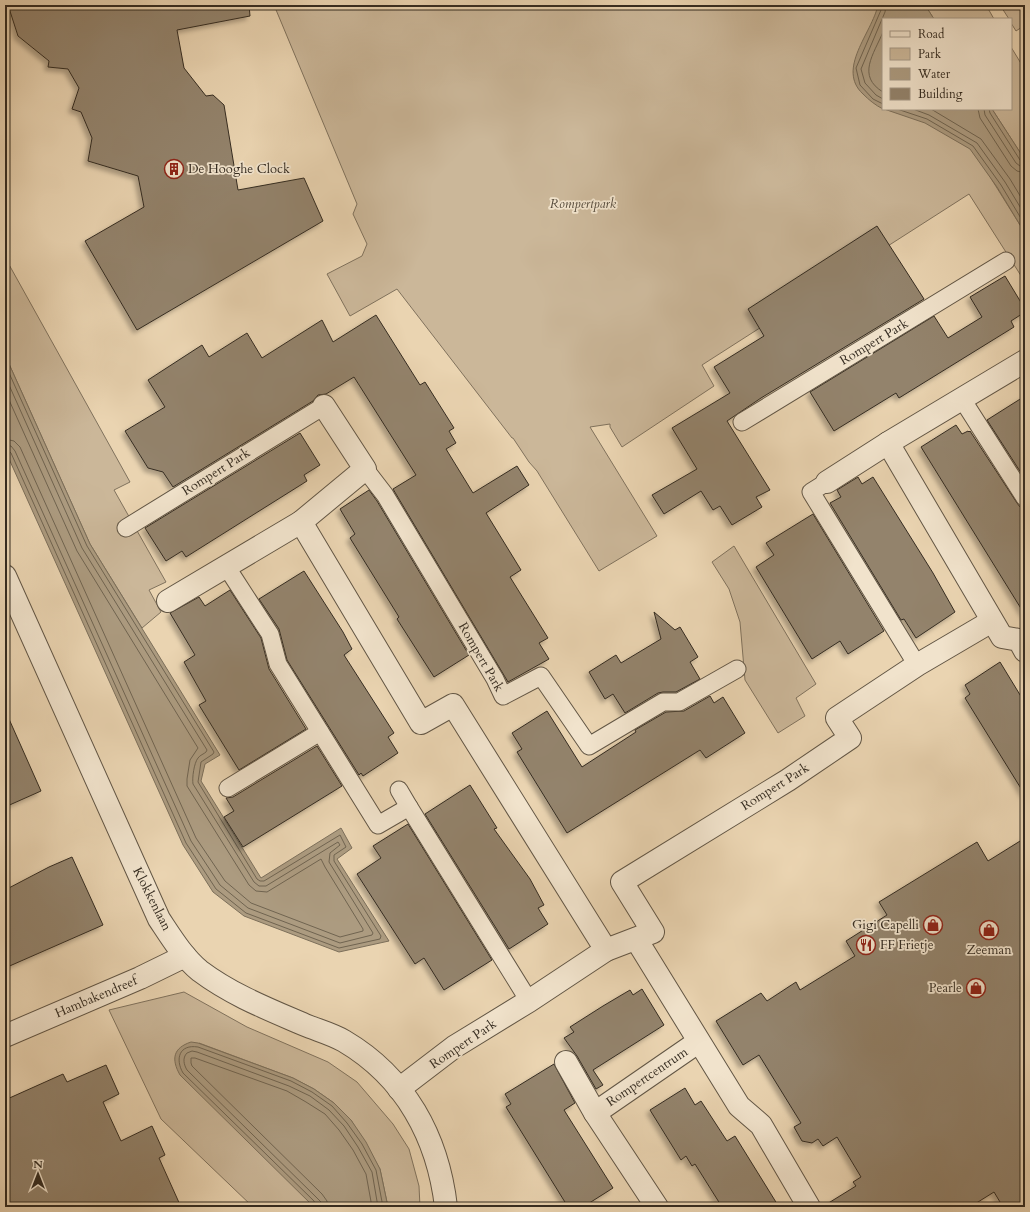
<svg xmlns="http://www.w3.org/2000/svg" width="1030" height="1212" viewBox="0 0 1030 1212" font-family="Cardo,serif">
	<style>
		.green { fill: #cbb799; stroke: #80725d }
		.water { fill: #ac9b80; stroke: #7c6f5a }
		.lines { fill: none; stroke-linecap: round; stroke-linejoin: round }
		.shore { stroke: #706450; stroke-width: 1 }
		.building { fill: #93836c; stroke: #352c21; filter: url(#shadow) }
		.pedestrian-casing { stroke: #625645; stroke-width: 19 }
		.minor-casing { stroke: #625645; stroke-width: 24 }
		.pedestrian { stroke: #f1e3cc; stroke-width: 17 }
		.minor { stroke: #f1e3cc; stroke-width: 22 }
		.labels { text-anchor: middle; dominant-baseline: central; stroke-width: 3.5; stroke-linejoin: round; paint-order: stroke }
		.poi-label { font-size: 13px; fill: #352c21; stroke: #f1e3cc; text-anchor: start }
		.park-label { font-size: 13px; font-style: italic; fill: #534839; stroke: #f1e3cc }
		.street-label { font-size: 13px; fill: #352c21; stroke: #f1e3cc }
	</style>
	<defs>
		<filter id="shadow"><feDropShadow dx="-3.5" dy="3.5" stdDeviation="2" flood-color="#0004"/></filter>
	</defs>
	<rect width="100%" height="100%" fill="#ead4b1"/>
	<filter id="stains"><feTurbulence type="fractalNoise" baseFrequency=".005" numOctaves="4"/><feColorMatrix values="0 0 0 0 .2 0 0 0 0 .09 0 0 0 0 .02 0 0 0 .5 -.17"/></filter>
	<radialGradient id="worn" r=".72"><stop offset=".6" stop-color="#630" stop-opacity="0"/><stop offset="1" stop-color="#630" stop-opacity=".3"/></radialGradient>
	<!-- green -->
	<g class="green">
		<path d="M274,5H887L883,19V109H953L992,180L1025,233V282L969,194L702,365L714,386L622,447L610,427V424L590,427L657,536L599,571L537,471L529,462L513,438H512L397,289L350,316L327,274L362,256L367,244L353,214L357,204Z"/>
		<path d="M925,5H986L994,19H934Z"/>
		<path d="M1000,5H1025V25L1016,31L1011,23V19H1009Z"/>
		<path d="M1011,47L1025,70V160L992,109H1011Z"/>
		<path d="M7,261L130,482L114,490L166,582L149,590L161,612L142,628L90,544L5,355V262Z"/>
		<path d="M734,546L816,684L796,698L805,716L778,733L745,680L740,622L729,589L712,562Z"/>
		<path d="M184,992L247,1027L328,1062L357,1082L393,1124L409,1149L419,1186L420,1207H388L380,1169L351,1120L334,1103L314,1089L293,1078L199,1043L314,1207H253L161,1119L109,1010Z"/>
	</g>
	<!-- water -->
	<g class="water">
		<path d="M878,5H925L934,19H883V109C875,105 869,100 863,94C836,69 872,33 878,5Z"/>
		<path d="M884,109H992L1025,160V233L997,187L970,149L925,123Z"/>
		<path d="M5,355L90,544L220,755L205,764L201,781L261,878L341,828L352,848L337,859L389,941L339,952L244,916L213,892L183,845L5,450Z"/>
		<path d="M191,1042L198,1043L293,1078L314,1089L334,1103L351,1120L366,1142L380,1169L388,1207H314L180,1075C171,1059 173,1048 191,1042Z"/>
	</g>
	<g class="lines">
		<!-- shore -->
		<g class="shore">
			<path d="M881,5V10L856,68L860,85L873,99L883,104"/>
			<path d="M883,32C874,54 856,76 883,92"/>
			<path d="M883,99L876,95L865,83L861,69L885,12L886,5"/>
			<path d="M897,109L927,119L973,146L1001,185L1025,225"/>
			<path d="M913,109L929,115L977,143L1005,182L1025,215"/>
			<path d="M931,109L981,139L1010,179L1025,204"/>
			<path d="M978,109L980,118L1011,166L1017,171L1025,173"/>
			<path d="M984,109L985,115L1016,163L1020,166L1025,167"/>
			<path d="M989,109L990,113L1020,160L1025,162"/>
			<path d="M5,364L87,546L214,752L213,754L201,762L198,782L257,879L260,881H264L340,835L346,847L334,855V861L381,936L380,939L339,948L246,913L216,889L186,843L11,453L8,450H5"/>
			<path d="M5,376L82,548L207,750L206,752C204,754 200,755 198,758C194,763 192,778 193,784L254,882L259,886H266L338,842L340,845L330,853L329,862L373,933L372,935L340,943L248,908L220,885L191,841L15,451L11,446L5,445"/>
			<path d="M5,391L77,551L198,748L190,760L187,779V786L249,885L256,891L267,892L321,859L325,867L363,929V931L340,937L251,903L225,881L196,838L20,447L14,441L5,439"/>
			<path d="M316,1207L314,1201L183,1073C175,1059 179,1044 198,1047L291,1081L312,1092L332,1106L347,1123L362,1144L376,1170L383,1207"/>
			<path d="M321,1207V1202L317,1198L187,1070C184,1065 182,1058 187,1053L192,1051L197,1052L289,1086L310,1096L329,1110L344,1126L358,1147L372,1172L378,1207"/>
			<path d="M327,1207V1201L322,1194L192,1066L191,1063V1058H195L287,1091L306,1102L325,1114L339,1130L353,1150L366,1174L372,1207"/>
		</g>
	</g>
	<!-- building -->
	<g class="building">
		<path d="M8,5H249L250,16L177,30L184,68L206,96L213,95L224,105L238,190L304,178L323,221L137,330L85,241L144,207L138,176L88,161L92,138L81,112L72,109L79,88L68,69L48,67L49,61L18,36Z"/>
		<path d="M877,226L924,299L761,398L727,421L770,490L756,497L762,507L732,525L720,506L713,510L701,491L664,514L652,495L697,469L672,428L730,393L714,367L764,336L748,309Z"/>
		<path d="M1005,276L1025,309V312L1011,321L1014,327L899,398L896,393L834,431L810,392L934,316L948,338L982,317L970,297Z"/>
		<path d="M376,315L420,385L425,382L454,428L449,431L456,443L446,449L473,493L517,466L529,485L486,513L521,570L510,577L548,638L539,643L549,659L508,682L393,489L416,475L354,377L326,394L318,395L313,401L173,487L163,472L148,468L125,431L165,407L148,380L202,345L209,357L247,333L262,358L322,320L333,342Z"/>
		<path d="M1025,396V479L987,420Z"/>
		<path d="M956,425L962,434L968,431L969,432L970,431L1017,503L1020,507L1025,508V615L921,447Z"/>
		<path d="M300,433L320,465L304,475L307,481L186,557L182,551L166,561L145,528Z"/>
		<path d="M858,477L862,484L873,477L933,573L955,612L916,638L904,619L901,620L830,503L841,497L837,490Z"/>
		<path d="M369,490L377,501L469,655L434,677L397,619L399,617L350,538L355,534L340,509Z"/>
		<path d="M813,514L884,631L848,654L840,641L812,659L756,567L774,555L766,543Z"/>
		<path d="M304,571L343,632L352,649L344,655L394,733L388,737L398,753L363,776L361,773L359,775L287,660L279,629L259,599Z"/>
		<path d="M230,590L261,638L269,669L306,729L239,770L199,705L206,701L184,662L195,655L170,613L199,597L205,606Z"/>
		<path d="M654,612L675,630L680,627L698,657L690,662L700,679L676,692H663L658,693L625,713L613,694L605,699L589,672L616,655L621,663L661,639Z"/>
		<path d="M1000,662L1025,703V795L965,698L970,694L965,685Z"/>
		<path d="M710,696L714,703L723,697L745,733L706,758L700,750L567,833L517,752L522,749L512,733L547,711L582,767L636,732L635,730L666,712L684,711Z"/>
		<path d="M5,710L41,791L5,807Z"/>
		<path d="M317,746L342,786L243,847L224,817L234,811L226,798L233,797Z"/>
		<path d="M470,785L497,828L494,829L530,879L544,905L538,908L548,924L509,949L425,814Z"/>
		<path d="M408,824L492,960L444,990L424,958L415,964L357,874L381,858L373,846Z"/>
		<path d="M1025,838V1207H1003L994,1192L970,1207H822L856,1186L853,1182L861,1177L837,1137L823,1146L818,1139L812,1143L802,1141L794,1127L801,1123L759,1055L743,1065L716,1021L761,993L767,1001L796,982L800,990L855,956L846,941L887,915L879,902L977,842L988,861Z"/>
		<path d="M72,857L103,925L5,968V890L49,867Z"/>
		<path d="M642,989L664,1025L593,1070L603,1085L596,1089L577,1056L564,1038L574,1032L570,1027L603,1006L630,990L633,995Z"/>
		<path d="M554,1064L575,1103L564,1110L613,1188L583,1207H568L506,1107L511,1104L505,1094Z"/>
		<path d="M106,1065L119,1094L103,1102L121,1141L152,1126L165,1155L159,1158L181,1207H5V1100L63,1074L67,1082Z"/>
		<path d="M685,1088L695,1105L701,1101L727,1141L735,1136L779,1207H722L695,1164L692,1166L686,1156L681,1160L650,1110Z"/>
	</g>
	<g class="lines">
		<!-- pedestrian casing -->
		<g class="pedestrian-casing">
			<g id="pedestrian">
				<path d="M962,399L1025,498"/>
				<path d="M742,422L1006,261"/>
				<path d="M365,469L385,495L495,679L503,696L541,676L589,746L663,702H679L737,669"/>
				<path d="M827,482L811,492L917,665"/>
				<path d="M126,528L324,406"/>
				<path d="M226,566L270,634L278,664L378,825L409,807L529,1001"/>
				<path d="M228,788L320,732"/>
				<path d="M399,790L409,807"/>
			</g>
		</g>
		<!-- minor casing -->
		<g class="minor-casing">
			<g id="minor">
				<path d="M888,443L1002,637L1019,640L1025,651"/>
				<path d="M827,482L888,443L1025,361"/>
				<path d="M301,522L421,723L453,705L606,950"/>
				<path d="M5,576L159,919C171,937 183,957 200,971C232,995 268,1009 305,1025C317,1030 332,1034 344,1041C405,1077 438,1137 446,1207"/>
				<path d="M168,601L301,522L365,469L324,406"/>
				<path d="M636,939L739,1106L761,1125L809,1207"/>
				<path d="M5,1036L140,978L185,956"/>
				<path d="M566,1062L595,1113L657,1207"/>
				<path d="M399,1089L454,1047L529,1001L606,950L653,932L622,882L788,780L850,738L837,718L917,665L992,621"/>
				<path d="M595,1113L698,1042"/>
			</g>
		</g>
		<!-- pedestrian -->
		<use href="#pedestrian" class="pedestrian"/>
		<!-- minor -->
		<use href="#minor" class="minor"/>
	</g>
	<!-- icons -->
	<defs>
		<g id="building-ring" transform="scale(1)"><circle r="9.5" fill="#f1e3cc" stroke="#8f2418" stroke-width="1.5"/><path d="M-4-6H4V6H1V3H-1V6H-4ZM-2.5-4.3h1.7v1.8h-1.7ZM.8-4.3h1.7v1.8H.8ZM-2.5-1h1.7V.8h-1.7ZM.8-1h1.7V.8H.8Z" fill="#8f2418"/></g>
		<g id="shop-ring" transform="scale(1)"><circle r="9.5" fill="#f1e3cc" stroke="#8f2418" stroke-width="1.5"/><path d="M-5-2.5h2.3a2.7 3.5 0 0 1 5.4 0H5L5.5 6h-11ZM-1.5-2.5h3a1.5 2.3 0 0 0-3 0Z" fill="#8f2418"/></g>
		<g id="restaurant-ring" transform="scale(1)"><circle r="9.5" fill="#f1e3cc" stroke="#8f2418" stroke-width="1.5"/><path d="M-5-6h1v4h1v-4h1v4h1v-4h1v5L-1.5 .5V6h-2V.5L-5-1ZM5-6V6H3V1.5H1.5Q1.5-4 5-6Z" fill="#8f2418"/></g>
	</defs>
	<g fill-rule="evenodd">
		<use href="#building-ring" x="174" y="169"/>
		<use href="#shop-ring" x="933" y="925"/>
		<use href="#shop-ring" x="989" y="930"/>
		<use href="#restaurant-ring" x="866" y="945"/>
		<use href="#shop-ring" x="976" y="988"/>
	</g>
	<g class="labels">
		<!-- poi labels -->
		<g class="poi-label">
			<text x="188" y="169">De Hooghe Clock</text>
			<text x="919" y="925" text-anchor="end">Gigi Capelli</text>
			<text x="880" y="945">FF Frietje</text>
			<text x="989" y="950" text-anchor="middle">Zeeman</text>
			<text x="962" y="988" text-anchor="end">Pearle</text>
		</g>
		<!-- park labels -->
		<g class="park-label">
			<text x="583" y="204">Rompertpark</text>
		</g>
		<!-- street labels -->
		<g class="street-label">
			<text transform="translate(874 342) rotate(-31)">Rompert Park</text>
			<text transform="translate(216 472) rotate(-32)">Rompert Park</text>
			<text transform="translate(481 657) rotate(60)">Rompert Park</text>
			<text transform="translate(775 787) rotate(-32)">Rompert Park</text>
			<text transform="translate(152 899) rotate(63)">Klokkenlaan</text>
			<text transform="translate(96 997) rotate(-23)">Hambakendreef</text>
			<text transform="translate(463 1044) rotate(-34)">Rompert Park</text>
			<text transform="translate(647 1077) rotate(-34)">Rompertcentrum</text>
		</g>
	</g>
	<!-- margin -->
	<rect width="1030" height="1212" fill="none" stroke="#ead4b1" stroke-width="20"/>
	<rect x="6" y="6" width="1018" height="1200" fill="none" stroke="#352c21" stroke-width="2"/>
	<rect x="10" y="10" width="1010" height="1192" fill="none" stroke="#352c21"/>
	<!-- legend -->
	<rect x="882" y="18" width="130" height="92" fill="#f1e3cc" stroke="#a69a88"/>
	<rect x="890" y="31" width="20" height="6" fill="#f1e3cc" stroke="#a69a88"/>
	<text x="918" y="38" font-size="12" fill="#352c21">Road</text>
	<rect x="890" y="48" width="20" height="12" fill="#cbb799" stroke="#a69a88"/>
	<text x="918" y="58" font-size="12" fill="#352c21">Park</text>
	<rect x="890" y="68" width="20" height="12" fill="#ac9b80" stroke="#a69a88"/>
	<text x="918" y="78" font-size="12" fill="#352c21">Water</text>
	<rect x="890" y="88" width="20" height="12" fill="#93836c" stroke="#a69a88"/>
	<text x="918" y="98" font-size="12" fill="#352c21">Building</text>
	<!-- north arrow -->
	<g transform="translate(38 1174)" stroke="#f1e3cc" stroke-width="3" paint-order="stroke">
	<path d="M0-3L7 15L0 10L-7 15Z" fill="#352c21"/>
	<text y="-6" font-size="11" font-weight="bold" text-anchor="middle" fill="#352c21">N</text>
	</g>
	<rect width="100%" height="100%" filter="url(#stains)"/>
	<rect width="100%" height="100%" fill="url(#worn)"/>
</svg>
